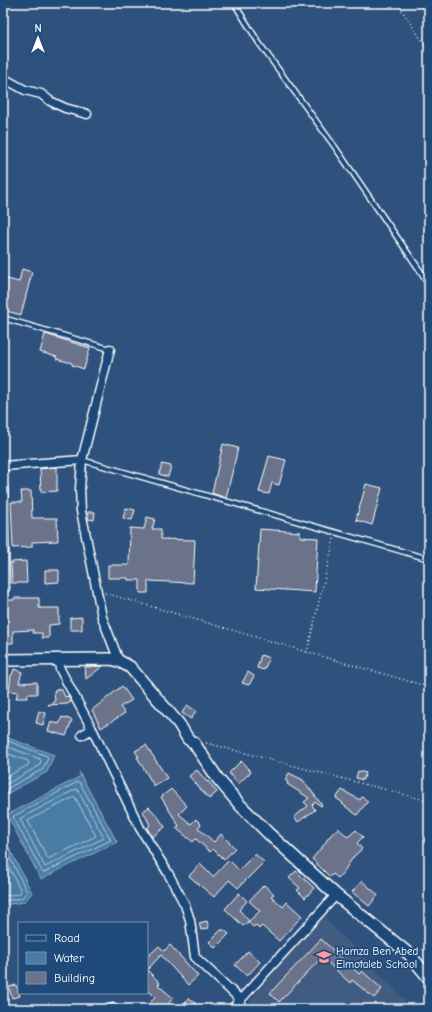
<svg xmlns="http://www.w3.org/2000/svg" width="432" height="1012" viewBox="0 0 432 1012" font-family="'Comic Neue',sans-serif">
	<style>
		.built { fill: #405c81 }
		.water { fill: #487ca5; stroke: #91b0c9 }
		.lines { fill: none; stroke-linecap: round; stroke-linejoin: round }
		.shore { stroke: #b6cbdb; stroke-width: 1 }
		.building { fill: #6a738a; stroke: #fff }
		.service-casing { stroke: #fff; stroke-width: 7 }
		.minor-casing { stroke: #fff; stroke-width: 11 }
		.tertiary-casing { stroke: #fff; stroke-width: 14 }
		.path { stroke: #fff; stroke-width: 1.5; stroke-dasharray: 1 3; stroke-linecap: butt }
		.service { stroke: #1f4a7a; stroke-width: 4 }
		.minor { stroke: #1f4a7a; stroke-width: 8 }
		.tertiary { stroke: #1f4a7a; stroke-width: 11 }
		.labels { text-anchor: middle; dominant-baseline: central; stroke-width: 3.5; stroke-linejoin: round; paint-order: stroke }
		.poi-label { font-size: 11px; fill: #fff; stroke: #1f4a7a; text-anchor: start }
	</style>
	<rect width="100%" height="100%" fill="#2e527d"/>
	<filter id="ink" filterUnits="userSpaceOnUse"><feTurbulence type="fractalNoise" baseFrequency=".025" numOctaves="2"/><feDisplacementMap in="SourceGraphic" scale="8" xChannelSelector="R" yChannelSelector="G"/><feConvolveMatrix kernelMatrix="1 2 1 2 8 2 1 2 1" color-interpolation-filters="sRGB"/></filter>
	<g filter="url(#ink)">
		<!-- built -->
		<path class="built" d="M320,913L405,1000L406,1009H253L248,1004Z"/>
		<!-- water -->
		<g class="water">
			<path d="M3,735L11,739L54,755L47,772L12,791L3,797Z"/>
			<path d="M79,772L117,842L41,879L7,815L81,776Z"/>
			<path d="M3,836L32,893L24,902L3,905Z"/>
		</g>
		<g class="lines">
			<!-- shore -->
			<g class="shore">
				<path d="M3,739L47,756L48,758L43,769L10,787L3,792"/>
				<path d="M3,745L40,759L41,761L39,766L3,786"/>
				<path d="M3,752L28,761L29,763L28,765L3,779"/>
				<path d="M78,782L80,783L111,840L43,873L13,817Z"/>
				<path d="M77,789L104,838L45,867L20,819Z"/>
				<path d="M75,797L96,836L48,859L28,821Z"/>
				<path d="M3,844L27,892L22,898L3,901"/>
				<path d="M3,855L21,891L19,894L3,896"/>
			</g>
		</g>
		<!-- building -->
		<g class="building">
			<path d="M22,269L32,272L21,315L3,310V278L19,282Z"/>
			<path d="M45,334L90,348L84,369L72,365V363L56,359L57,357L40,352Z"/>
			<path d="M223,444L238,448L226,498L212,493Z"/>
			<path d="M269,456L286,460L279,485L272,483L269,494L259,492Z"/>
			<path d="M162,464L171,466L168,477L159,474Z"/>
			<path d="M57,467V491L41,492L40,469Z"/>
			<path d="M366,484L382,488L372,525L356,520Z"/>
			<path d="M21,491H31L32,518H57L58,541L32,542V547L13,548L11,502H22Z"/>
			<path d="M126,508L135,510L132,520L123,518Z"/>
			<path d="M88,512H95L94,520L88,519Z"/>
			<path d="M147,517L155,519L152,529H161V539L195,540L193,583L148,581V593H140V580H128V578H108V565H129L130,528L144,529Z"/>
			<path d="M260,529L300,532V537L318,538L315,592L256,588Z"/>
			<path d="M26,561L27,583H12L11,562Z"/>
			<path d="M45,570H59V582L45,583Z"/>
			<path d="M14,598H39V608H59V624L49,625V638H42V633H33V630L13,631V643H3V600H14Z"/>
			<path d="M82,617V630H70V618Z"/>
			<path d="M261,655L269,658L264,670L257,668Z"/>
			<path d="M103,666L86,679L85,667Z"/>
			<path d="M14,669L22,672L19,683L37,682V694H28L27,698H16L18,692L9,691L11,675H12Z"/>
			<path d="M248,672L254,676L249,685L242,683Z"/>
			<path d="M122,686L132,700L120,707L125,713L101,728L92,710Z"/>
			<path d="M61,688L65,697L68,696L71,702L67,704L48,705L55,702L54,691Z"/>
			<path d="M187,705L196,711L191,719L182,713Z"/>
			<path d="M39,711L46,713L43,725L36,723Z"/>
			<path d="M62,717L72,720L66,736L48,731L51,722L59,724Z"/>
			<path d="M146,745L167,778L154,786L137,757H139L135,751Z"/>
			<path d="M241,761L251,772L238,784L229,773Z"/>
			<path d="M197,770L207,782L208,781L217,792L209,799L189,776Z"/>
			<path d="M358,771L366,773L363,780L356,778Z"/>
			<path d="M289,773L303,780L322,805L321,806L315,802L312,805L315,810L298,822L294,817L308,806L304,802L309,798L287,784L288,782L285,780Z"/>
			<path d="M171,789L187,806L179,814L191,824L196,819L201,824L198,828L214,842L221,834L235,848L224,860L213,849L210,852L196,839L193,842L176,828L179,826L161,797Z"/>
			<path d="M342,790L360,800L362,797L368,801L357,815L342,804L343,803L336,798Z"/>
			<path d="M149,807L158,817L165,827L152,837L147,828L150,825L143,811Z"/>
			<path d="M338,828L348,837L356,830L363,837L357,843L362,849L354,856L344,871L338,878L333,874L330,877L312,859L323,846L329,837Z"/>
			<path d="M255,854L264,862L238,888L229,880L214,897L189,876L200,864L213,877L229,860L239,870Z"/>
			<path d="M296,871L314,888L305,898L297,890L300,888L289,878Z"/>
			<path d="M362,881L378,895L369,906L352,892Z"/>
			<path d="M264,885L274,894L271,896L283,907L287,902L302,916L279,941L262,926L259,929L256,925L253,927L248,922L260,911L249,901Z"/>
			<path d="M239,893L247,901L239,910L249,921L243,926L225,909Z"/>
			<path d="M207,921L209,928L201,930L199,923Z"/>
			<path d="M221,930H224L229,934L215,948L209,942Z"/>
			<path d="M321,939L359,974L362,971L382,989L374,998L352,980L350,983L322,957L279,1002L270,993Z"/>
			<path d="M170,945L198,976L188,985L161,955L147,970L160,983L158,985L173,998L164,1009H145L155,997L147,989V957L159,946L164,951Z"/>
			<path d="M248,951L260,962L247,976L235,965Z"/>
			<path d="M16,985L20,996L12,998L9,987Z"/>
			<path d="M189,998L202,1009H187L183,1006Z"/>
		</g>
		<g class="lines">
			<!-- service casing -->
			<g class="service-casing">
				<g id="service">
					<path d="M234,3L259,43L335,147L421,272L429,286"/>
					<path d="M3,318L110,349"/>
					<path d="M82,460L429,559"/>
				</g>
			</g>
			<!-- minor casing -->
			<g class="minor-casing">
				<g id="minor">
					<path d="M3,78L25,90L41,94L50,101L65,108L87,114"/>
					<path d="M110,349L82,460L80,489L81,511L102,617L119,661"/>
					<path d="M3,466L82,460"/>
					<path d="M3,488L5,588"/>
					<path d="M58,659L60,669L92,729L140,828L168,873L185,905L190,920L195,957L241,1000"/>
					<path d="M82,735L92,729"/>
					<path d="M113,1008V1009"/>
					<path d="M232,1009L336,895"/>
				</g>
			</g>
			<!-- tertiary casing -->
			<g class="tertiary-casing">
				<path id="tertiary" d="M3,660L110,659L119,661L130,667L179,724L188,739L194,743L218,779L240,805L268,833L336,895L409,954L429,978"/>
			</g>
			<!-- path -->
			<g class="path">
				<path d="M397,3L429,51"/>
				<path d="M414,3L429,11"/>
				<path d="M334,539L307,652L429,687"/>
				<path d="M105,593L307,652"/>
				<path d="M206,743L429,801"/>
				<path d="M419,951L429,948"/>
			</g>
			<!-- service -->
			<use href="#service" class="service"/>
			<!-- minor -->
			<use href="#minor" class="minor"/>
			<!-- tertiary -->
			<use href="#tertiary" class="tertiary"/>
		</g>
	</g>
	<!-- icons -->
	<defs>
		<g id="school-bare" transform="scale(1.2)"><path d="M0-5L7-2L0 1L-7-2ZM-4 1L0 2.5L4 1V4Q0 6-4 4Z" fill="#ff9aa2" stroke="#1f4a7a" stroke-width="2.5" paint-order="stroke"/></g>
	</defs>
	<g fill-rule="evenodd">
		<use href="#school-bare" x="324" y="957"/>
	</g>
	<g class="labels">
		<!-- poi labels -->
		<g class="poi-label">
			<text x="336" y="951">Hamza Ben Abed<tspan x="336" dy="13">Elmotaleb School</tspan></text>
		</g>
	</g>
	<!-- margin -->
	<rect width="432" height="1012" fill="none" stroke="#1f4a7a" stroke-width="16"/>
	<rect x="8" y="8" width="416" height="996" fill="none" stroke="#fff" stroke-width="1.5" filter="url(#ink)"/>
	<!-- legend -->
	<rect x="18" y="922" width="130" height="72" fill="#1f4a7a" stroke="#7992af"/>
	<rect x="26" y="935" width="20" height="6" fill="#1f4a7a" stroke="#7992af"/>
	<text x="54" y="942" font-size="12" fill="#ffffff">Road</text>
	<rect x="26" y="952" width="20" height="12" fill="#487ca5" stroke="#7992af"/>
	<text x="54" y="962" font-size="12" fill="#ffffff">Water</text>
	<rect x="26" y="972" width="20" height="12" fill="#6a738a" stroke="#7992af"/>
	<text x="54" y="982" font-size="12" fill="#ffffff">Building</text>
	<!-- north arrow -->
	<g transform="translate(38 38)" stroke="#1f4a7a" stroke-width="3" paint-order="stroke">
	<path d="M0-3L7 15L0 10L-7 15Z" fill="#ffffff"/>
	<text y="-6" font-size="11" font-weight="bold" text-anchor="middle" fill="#ffffff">N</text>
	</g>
</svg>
